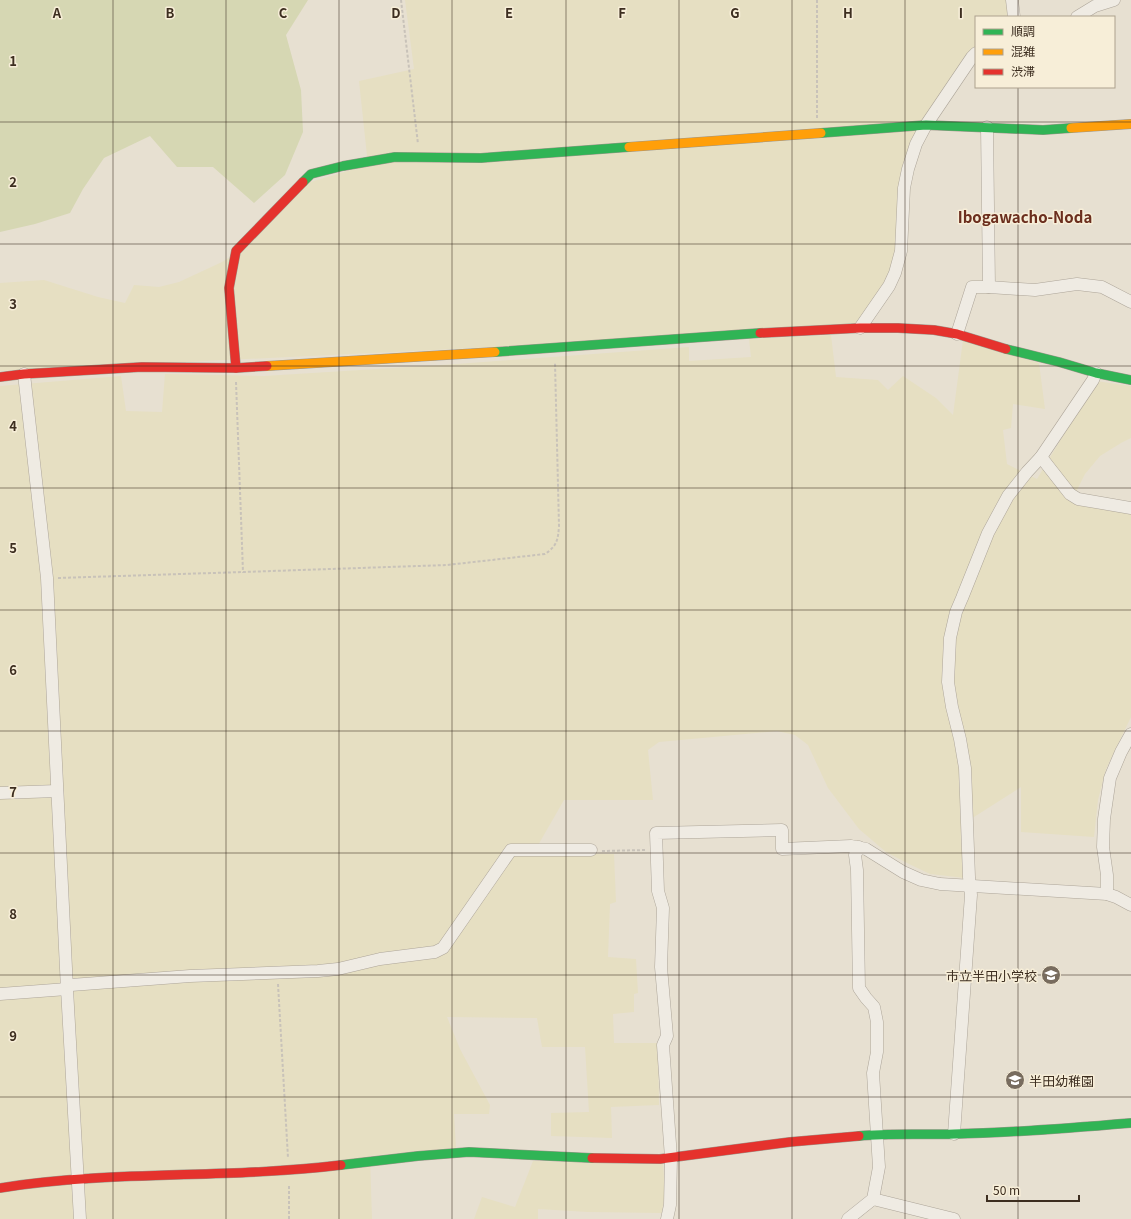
<svg xmlns="http://www.w3.org/2000/svg" width="1131" height="1219" viewBox="0 0 1131 1219" font-family="Georgia,'Noto Sans JP',serif">
	<style>
		.farmland { fill: #e6dfc2 }
		.green { fill: #d6d7b3 }
		.lines { fill: none; stroke-linecap: round; stroke-linejoin: round }
		.street-casing { stroke: #ada599; stroke-width: 13 }
		.fast-casing { stroke: #9c958a; stroke-width: 10 }
		.slow-casing { stroke: #9c958a; stroke-width: 10 }
		.jam-casing { stroke: #9c958a; stroke-width: 10 }
		.path { stroke: #c8c2b9; stroke-width: 2; stroke-dasharray: 3 2; stroke-linecap: butt }
		.street { stroke: #efebe3; stroke-width: 12 }
		.fast { stroke: #30b455; stroke-width: 9 }
		.slow { stroke: #ff9f0a; stroke-width: 9 }
		.jam { stroke: #e5322d; stroke-width: 9 }
		.grid { fill: none; stroke: #3d2e20; stroke-width: 1; stroke-opacity: 0.55 }
		.labels { text-anchor: middle; dominant-baseline: central; stroke-width: 3; stroke-linejoin: round; paint-order: stroke }
		.poi-label { font-size: 13px; fill: #3d2e20; stroke: #f7eed8; text-anchor: end }
		.quarter-label { font-size: 15px; font-weight: bold; fill: #6b2e1e; stroke: #f7eed8 }
		.grid-label { font-size: 13px; text-anchor: middle; font-weight: bold; fill: #3d2e20; stroke: #f7eed8; stroke-width: 3; stroke-linejoin: round; paint-order: stroke }
	</style>
	<rect width="100%" height="100%" fill="#e7e0d1"/>
	<!-- farmland -->
	<g class="farmland">
		<path d="M405,0H1010L1011,17H976V47L966,58L926,115L896,253L888,277L857,324L556,344L0,371V283L44,280L98,297L125,303L134,285L159,287L179,282L222,262L243,249L307,183L368,165L359,81L414,69Z"/>
		<path d="M831,335L836,377L878,380L888,390L903,376L936,398L953,415L963,340L1039,363L1045,409L1013,404L1011,428L1003,430L1007,464L1037,479L1096,381L1131,386V438L1121,443L1100,456L1085,474L1072,500L1131,510V717L1106,769L1098,800L1094,837L1021,832V787L963,824L965,878L930,874L909,864L886,852L859,829L828,788L808,745L795,735L777,731L659,742L648,750L653,800H564L537,847L538,853L614,854L616,902L610,904L608,957L636,959L638,993L634,994V1012L613,1014L614,1043H658L659,1105L611,1107L612,1138L551,1136V1113L589,1112L585,1047H542L537,1018L447,1017L460,1049L490,1105L489,1114H454L456,1148L370,1156L372,1219H0V386L121,376L126,411L162,412L165,374L264,376L457,364L689,347V361L751,357L749,339Z"/>
		<path d="M533,1161L663,1164L665,1190L662,1213L588,1212L538,1209V1219H474L482,1197L515,1207Z"/>
	</g>
	<!-- green -->
	<path class="green" d="M0,0H308L286,35L301,90L303,132L285,175L254,203L213,167H177L150,136L104,158L83,189L70,213L35,224L0,232Z"/>
	<g class="lines">
		<!-- street casing -->
		<g class="street-casing">
			<g id="street">
				<path d="M1012,0L1014,17"/>
				<path d="M1077,17L1095,6L1114,0"/>
				<path d="M987,127L989,287"/>
				<path d="M860,328L889,286L895,273L901,251L904,188L908,169L916,144L926,125L972,57L976,53"/>
				<path d="M957,334L972,287H989L1035,290L1077,284L1102,287L1131,302"/>
				<path d="M24,374L47,578L67,989L80,1219"/>
				<path d="M1041,457L1070,494L1078,499L1131,508"/>
				<path d="M0,793L57,791"/>
				<path d="M1107,894V875L1103,847L1104,819L1110,778L1121,752L1131,734"/>
				<path d="M0,994L67,989L71,985L190,976L318,971L338,969L380,959L435,952L443,948L511,850H591"/>
				<path d="M954,1134L971,895L969,877L965,768L960,739L952,707L948,682L950,638L956,612L962,598L988,533L1008,496L1027,472L1041,457L1093,380L1096,373"/>
				<path d="M873,1199L954,1219"/>
				<path d="M667,1219L670,1205L671,1158L663,1045L667,1036L661,967L663,908L658,891L656,833L782,830V849L851,846L866,849L903,872L921,880L940,884L1107,894L1116,897L1131,905"/>
				<path d="M848,1219L873,1199L879,1167L873,1073L877,1052V1022L874,1007L866,998L859,988L857,870L855,855L859,847"/>
			</g>
		</g>
		<!-- fast casing -->
		<g class="fast-casing">
			<g id="fast">
				<path d="M821,133L926,125L1043,130L1071,128"/>
				<path d="M303,182L311,174L343,166L395,157L481,158L629,147"/>
				<path d="M1006,349L1059,362L1096,373L1131,380"/>
				<path d="M495,352L760,333"/>
				<path d="M859,1136C890,1133 922,1135 954,1134C1013,1133 1072,1128 1131,1123"/>
				<path d="M341,1165L418,1156L469,1152L592,1158"/>
			</g>
		</g>
		<!-- slow casing -->
		<g class="slow-casing">
			<g id="slow">
				<path d="M1071,128L1131,124"/>
				<path d="M629,147L821,133"/>
				<path d="M267,366L495,352"/>
			</g>
		</g>
		<!-- jam casing -->
		<g class="jam-casing">
			<g id="jam">
				<path d="M760,333L860,328H898L934,330L957,334L1006,349"/>
				<path d="M236,368L229,288L236,251L303,182"/>
				<path d="M0,377L24,374L142,367L236,368L267,366"/>
				<path d="M592,1158L660,1159L790,1142L859,1136"/>
				<path d="M0,1188C113,1170 228,1179 341,1165"/>
			</g>
		</g>
		<!-- path -->
		<g class="path">
			<path d="M401,0L418,144"/>
			<path d="M817,0V120"/>
			<path d="M236,382L243,572L447,565L545,554C557,546 558,540 559,526L555,363"/>
			<path d="M58,578L243,572"/>
			<path d="M602,851L646,850"/>
			<path d="M278,984L288,1158"/>
			<path d="M289,1186V1219"/>
		</g>
		<!-- street -->
		<use href="#street" class="street"/>
		<!-- fast -->
		<use href="#fast" class="fast"/>
		<!-- slow -->
		<use href="#slow" class="slow"/>
		<!-- jam -->
		<use href="#jam" class="jam"/>
	</g>
	<!-- grid -->
	<path class="grid" d="M113,0V1219M226,0V1219M339,0V1219M452,0V1219M566,0V1219M679,0V1219M792,0V1219M905,0V1219M1018,0V17M1018,87V1219M0,122H1131M0,244H1131M0,366H1131M0,488H1131M0,610H1131M0,731H1131M0,853H1131M0,975H1131M0,1097H1131"/>
	<!-- icons -->
	<defs>
		<g id="school-disc" transform="scale(1)"><circle r="9.5" fill="#786c5e" stroke="#f7eed8"/><path d="M0-5L7-2L0 1L-7-2ZM-4 1L0 2.5L4 1V4Q0 6-4 4Z" fill="#fff"/></g>
	</defs>
	<g fill-rule="evenodd">
		<use href="#school-disc" x="1051" y="975"/>
		<use href="#school-disc" x="1015" y="1080"/>
	</g>
	<g class="labels">
		<!-- poi labels -->
		<g class="poi-label">
			<text x="1037" y="975">市立半田小学校</text>
			<text x="1029" y="1080" text-anchor="start">半田幼稚園</text>
		</g>
		<!-- quarter labels -->
		<g class="quarter-label">
			<text x="1025" y="216">Ibogawacho-Noda</text>
		</g>
	</g>
	<g class="grid-label">
		<text x="57" y="18">A</text>
		<text x="170" y="18">B</text>
		<text x="283" y="18">C</text>
		<text x="396" y="18">D</text>
		<text x="509" y="18">E</text>
		<text x="622" y="18">F</text>
		<text x="735" y="18">G</text>
		<text x="848" y="18">H</text>
		<text x="961" y="18">I</text>
		<text x="13" y="66">1</text>
		<text x="13" y="187">2</text>
		<text x="13" y="309">3</text>
		<text x="13" y="431">4</text>
		<text x="13" y="553">5</text>
		<text x="13" y="675">6</text>
		<text x="13" y="797">7</text>
		<text x="13" y="919">8</text>
		<text x="13" y="1041">9</text>
	</g>
	<!-- legend -->
	<rect x="975" y="16" width="140" height="72" fill="#f7eed8" stroke="#ada18e"/>
	<rect x="983" y="29" width="20" height="6" fill="#30b455" stroke="#ada18e"/>
	<text x="1011" y="36" font-size="12" fill="#3d2e20">順調</text>
	<rect x="983" y="49" width="20" height="6" fill="#ff9f0a" stroke="#ada18e"/>
	<text x="1011" y="56" font-size="12" fill="#3d2e20">混雑</text>
	<rect x="983" y="69" width="20" height="6" fill="#e5322d" stroke="#ada18e"/>
	<text x="1011" y="76" font-size="12" fill="#3d2e20">渋滞</text>
	<!-- scale -->
	<path d="M987 1195v6h92v-6" fill="none" stroke="#3d2e20" stroke-width="2"/>
	<text x="993" y="1195" font-size="12" fill="#3d2e20" stroke="#f7eed8" stroke-width="3" paint-order="stroke">50 m</text>
</svg>
